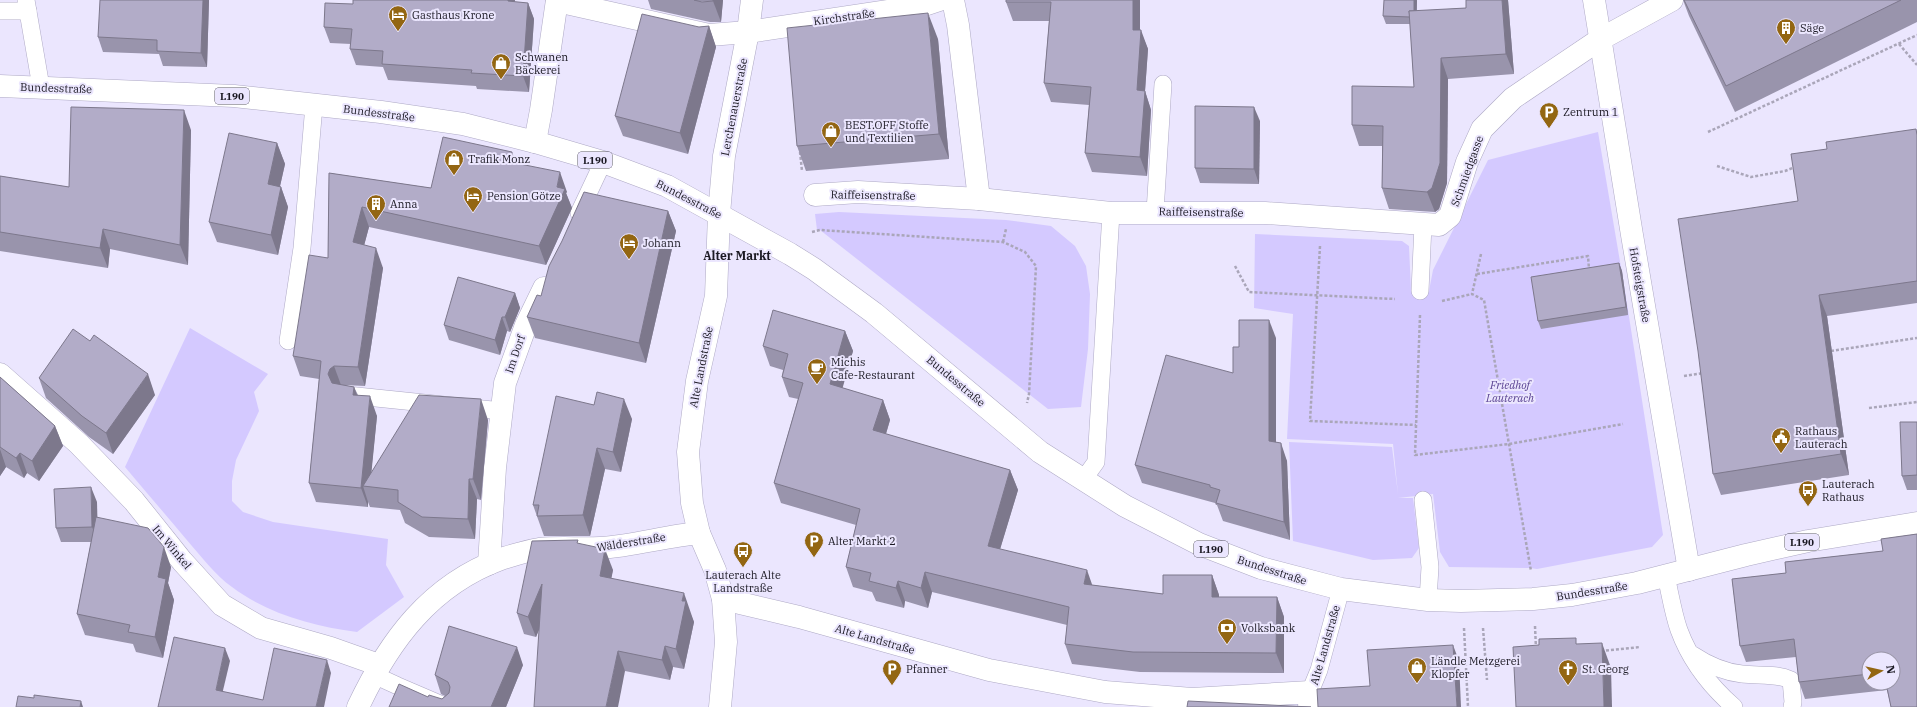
<svg xmlns="http://www.w3.org/2000/svg" width="1917" height="707" viewBox="0 0 1917 707" font-family="'IBM Plex Serif',serif">
	<style>
		.green { fill: #d4c9ff }
		.lines { fill: none; stroke-linecap: round; stroke-linejoin: round }
		.lane-casing { stroke: #aea9c5; stroke-width: 18 }
		.street-casing { stroke: #aea9c5; stroke-width: 23 }
		.secondary-casing { stroke: #aea9c5; stroke-width: 23 }
		.primary-casing { stroke: #aea9c5; stroke-width: 23 }
		.path { stroke: #aaa6b9; stroke-width: 2.5; stroke-dasharray: 3 2; stroke-linecap: butt }
		.lane { stroke: #fff; stroke-width: 17 }
		.street { stroke: #fff; stroke-width: 22 }
		.secondary { stroke: #fff; stroke-width: 22 }
		.primary { stroke: #fff; stroke-width: 22 }
		.wall { fill: #9994ac; fill-rule: evenodd }
		.shaded-wall { fill: #7d788c }
		.building { fill: #b2acc8; stroke: #7d788c }
		.labels { text-anchor: middle; dominant-baseline: central; stroke-width: 4; stroke-linejoin: round; paint-order: stroke }
		.shield { fill: #ebe6fe; stroke: #595665; stroke-width: 1 }
		.shield-label { font-size: 10px; font-weight: bold; fill: #1b1923 }
		.poi-label { font-size: 11px; fill: #1b1923; stroke: #ebe6fe; text-anchor: start }
		.street-label { font-size: 11px; fill: #1b1923; stroke: #ebe6fe }
		.park-label { font-size: 11px; font-style: italic; fill: #5c4594; stroke: #ebe6fe }
		.neighbourhood-label { font-size: 12px; font-weight: bold; fill: #1b1923; stroke: #ebe6fe }
	</style>
	<rect width="100%" height="100%" fill="#ebe6fe"/>
	<!-- green -->
	<g class="green">
		<path d="M1598,132L1625,291L1663,535L1652,547L1537,569L1530,568L1449,567L1440,552L1433,494L1398,498H1413L1419,548L1412,558L1373,560L1293,541L1289,442L1392,447L1398,494L1393,444L1287,439L1293,314L1254,308L1255,234L1402,241L1409,246L1411,291H1429L1433,270L1488,160Z"/>
		<path d="M839,212L1006,220L1051,226L1075,246L1086,266L1090,294L1088,349L1081,407L1048,409L820,230H817L815,214Z"/>
		<path d="M190,328L268,374L254,392L259,411L236,460L232,481V501L243,512L273,522L388,539L386,565L404,597L357,632C313,626 268,614 232,587C215,575 200,555 186,539C166,515 145,491 125,467Z"/>
	</g>
	<g class="lines">
		<!-- lane casing -->
		<g class="lane-casing">
			<g id="lane">
				<path d="M26,0L41,87"/>
				<path d="M0,11H28"/>
				<path d="M1155,212L1163,84"/>
				<path d="M579,213L603,162"/>
				<path d="M1420,291L1423,225"/>
				<path d="M288,341L302,248L314,105"/>
				<path d="M347,395L502,411"/>
				<path d="M1083,480L1096,462L1111,213"/>
				<path d="M1423,500L1430,567L1428,600"/>
				<path d="M1666,576C1670,593 1673,613 1679,630C1690,660 1710,686 1734,707"/>
				<path d="M1693,655C1708,665 1724,672 1742,674C1759,676 1775,673 1791,680L1793,702L1792,707"/>
				<path d="M374,675L398,686L447,707"/>
				<path d="M1310,692L1319,670L1341,589"/>
			</g>
		</g>
		<!-- street casing -->
		<g class="street-casing">
			<g id="street">
				<path d="M953,0L958,25L979,199"/>
				<path d="M1594,0L1632,235L1689,570"/>
				<path d="M557,1L709,35L748,32L921,6L939,0"/>
				<path d="M535,142L541,110L557,0"/>
				<path d="M815,195L858,192L979,199L1111,213H1265L1439,225L1450,216L1467,162L1482,129L1513,98L1599,40L1672,0"/>
				<path d="M719,214L724,156L748,32L752,0"/>
				<path d="M0,374L79,444L134,501L182,561L222,605L261,628L331,648L379,665"/>
				<path d="M489,564L495,468L505,383L526,325L544,288"/>
				<path d="M723,599L799,617L989,670L1105,692L1192,699L1310,692L1309,707"/>
			</g>
		</g>
		<!-- secondary casing -->
		<g class="secondary-casing">
			<g id="secondary">
				<path d="M719,214L716,296L697,381L688,452L692,503L699,533L715,570L723,599L726,642L720,707"/>
				<path d="M358,707C389,641 430,585 501,559C514,555 526,551 539,549C559,547 580,549 600,548C633,546 666,536 699,533"/>
			</g>
		</g>
		<!-- primary casing -->
		<g class="primary-casing">
			<path id="primary" d="M0,86L234,96L381,112L463,124L535,142L603,162L667,186L790,254L814,269L874,313L1040,452L1125,506L1199,544L1261,568L1341,589L1428,600L1461,601L1533,599L1572,595L1637,583L1746,555L1808,541L1917,523"/>
		</g>
		<!-- path -->
		<g class="path">
			<path d="M1899,44L1917,65"/>
			<path d="M1708,132L1917,35"/>
			<path d="M800,152L802,171"/>
			<path d="M1717,166L1751,177L1785,171L1795,167"/>
			<path d="M812,232L820,230L1003,242L1025,252L1036,266L1029,394L1027,403"/>
			<path d="M1003,242L1006,229"/>
			<path d="M1320,246L1310,421L1416,425"/>
			<path d="M1481,254L1472,294L1484,300L1531,571"/>
			<path d="M1235,266L1249,292L1395,299"/>
			<path d="M1477,274L1588,256L1589,269"/>
			<path d="M1442,301L1472,294"/>
			<path d="M1420,315L1415,455L1509,444L1623,424"/>
			<path d="M1831,351L1917,338"/>
			<path d="M1684,376L1703,373"/>
			<path d="M1869,408L1917,402"/>
			<path d="M1535,626L1536,649"/>
			<path d="M1464,628L1468,707"/>
			<path d="M1483,628L1487,680"/>
			<path d="M1601,651L1640,647"/>
			<path d="M1486,663L1517,660"/>
		</g>
		<!-- lane -->
		<use href="#lane" class="lane"/>
		<!-- street -->
		<use href="#street" class="street"/>
		<!-- secondary -->
		<use href="#secondary" class="secondary"/>
		<!-- primary -->
		<use href="#primary" class="primary"/>
	</g>
	<!-- wall -->
	<g class="wall">
		<path d="M209,0L207,67L163,66L159,54L103,52L98,37Z"/>
		<path d="M353,0H515L514,2L528,3L534,19L529,92L477,89L476,86L388,80L383,67L356,65L350,49L351,44L330,43L324,27L353,4Z"/>
		<path d="M648,0H723L721,22H710L651,9Z"/>
		<path d="M1006,0H1140V30L1148,49L1145,91L1151,110L1147,176L1092,172L1085,153L1089,105L1051,102L1044,83L1049,21H1013L1006,2Z"/>
		<path d="M1417,0V11L1466,8V0H1508L1514,74L1448,79L1447,183L1439,209L1435,212L1389,209L1382,188V146H1359L1352,125L1414,87L1410,24H1386L1383,16Z"/>
		<path d="M1683,0H1917V22L1735,112L1689,16Z"/>
		<path d="M709,26L716,47L688,154L623,136L615,116L699,27Z"/>
		<path d="M938,39L949,159L806,171L797,146Z"/>
		<path d="M1260,121L1259,184L1200,183L1195,168Z"/>
		<path d="M1916,129L1917,132V303L1827,316L1849,475L1721,495L1713,474L1798,201L1827,149Z"/>
		<path d="M191,130L188,265L110,249L108,268L0,251V176L69,187Z"/>
		<path d="M277,143L285,164L280,186L281,187L288,207L278,255L217,242L209,222Z"/>
		<path d="M517,163L567,192L566,193L572,208L546,265L369,227L364,245L383,268L365,386L344,385L354,387L358,395L377,416L371,473L488,420L481,500L477,499L475,539L429,537L405,523L400,510L370,507L368,502V507L316,502L309,483L319,379L300,376L293,356L328,258L329,173L431,188Z"/>
		<path d="M668,211L676,231L646,363L535,338L527,317L541,296Z"/>
		<path d="M1619,263L1622,271L1628,315L1541,329L1538,321Z"/>
		<path d="M515,293L520,308L510,332L507,331L500,355L449,340L444,325Z"/>
		<path d="M845,331L853,351L842,388L883,400L890,420L886,434L1010,470L1018,490L1000,549L1092,585L1163,594L1212,575L1219,595V597H1277L1284,617V673L1140,672L1072,664L1065,644L1067,625L932,592L928,608L905,601L904,608L876,601L872,592L853,587L846,567L856,525L781,503L774,483L798,399L789,397L782,377L783,370L770,366L763,346Z"/>
		<path d="M1276,338V442L1287,461L1290,540L1223,521L1217,505H1216L1215,503L1142,483L1135,465L1233,373Z"/>
		<path d="M0,377L55,426L63,446L39,481L27,473L24,478L6,467L0,476Z"/>
		<path d="M39,378L155,395L113,454L89,437L46,398Z"/>
		<path d="M594,405L632,419L621,472L605,469L590,536H544L533,505Z"/>
		<path d="M1917,422V490H1907L1902,476Z"/>
		<path d="M97,502V517L171,567L168,583L174,600L163,658L136,652L133,644L85,635L77,614L91,542H61L56,528Z"/>
		<path d="M1917,534V707H1891L1887,690L1805,699L1799,682L1796,657L1746,662L1740,646L1732,579L1786,573L1785,562L1883,551L1881,539ZM1869,659H1893V683H1869Z"/>
		<path d="M579,543L613,570L611,578L691,614V615L694,622L684,669L673,667L670,680L625,671L539,629L536,637L524,634L517,613Z"/>
		<path d="M523,665L506,707H389L428,697L442,699L445,696L441,694L435,675Z"/>
	</g>
	<!-- shaded-wall -->
	<g class="shaded-wall">
		<path d="M203,0H209L207,67L201,53Z"/>
		<path d="M508,0H515L513,18L508,1Z"/>
		<path d="M713,0H723L721,22L713,1Z"/>
		<path d="M1133,0H1140V48L1141,30L1148,49L1145,91L1151,110L1147,176L1140,157L1133,30Z"/>
		<path d="M1414,0H1417L1416,24L1413,17Z"/>
		<path d="M1502,0H1508L1514,74L1506,54Z"/>
		<path d="M528,3L534,19L529,92L523,76Z"/>
		<path d="M928,13L938,39L949,159L939,134Z"/>
		<path d="M709,26L716,47L688,154L680,133Z"/>
		<path d="M1441,58L1448,79L1447,183L1439,209L1435,212L1427,192Z"/>
		<path d="M1254,107L1260,121L1259,184L1254,169Z"/>
		<path d="M184,110L191,130L188,265L180,245Z"/>
		<path d="M277,143L285,164L276,204L268,184Z"/>
		<path d="M512,152L519,171L510,162Z"/>
		<path d="M560,172L567,192L566,193L572,208L546,265L539,246L557,187Z"/>
		<path d="M281,187L288,207L278,255L271,235Z"/>
		<path d="M362,207L369,227L360,261L353,242Z"/>
		<path d="M668,211L676,231L646,363L639,343Z"/>
		<path d="M103,229L110,249L108,268L100,248Z"/>
		<path d="M376,248L383,268L365,386L358,367Z"/>
		<path d="M1619,263L1622,271L1628,315L1626,307Z"/>
		<path d="M515,293L520,308L510,332L505,317Z"/>
		<path d="M1819,295L1827,316L1849,475L1841,454Z"/>
		<path d="M502,317L507,331L500,355L495,340Z"/>
		<path d="M1269,320L1276,338V460L1269,441Z"/>
		<path d="M845,331L853,351L838,404L830,384Z"/>
		<path d="M334,366L341,385L335,393L328,374L330,369Z"/>
		<path d="M148,374L155,395L113,454L106,433Z"/>
		<path d="M354,387L361,406L353,395Z"/>
		<path d="M370,396L377,416L370,487L363,486L368,502V507L361,488Z"/>
		<path d="M481,399L488,420L481,500L473,479Z"/>
		<path d="M624,399L632,419L621,472L613,452Z"/>
		<path d="M883,400L890,420L881,450L873,430Z"/>
		<path d="M55,426L63,446L39,481L32,461Z"/>
		<path d="M1281,443L1287,461L1290,540L1284,522Z"/>
		<path d="M597,448L605,469L590,536L583,515Z"/>
		<path d="M0,449L6,467L0,476Z"/>
		<path d="M20,453L27,473L24,478L16,458Z"/>
		<path d="M1010,470L1018,490L995,566L988,546Z"/>
		<path d="M469,479L477,499L475,539L468,519Z"/>
		<path d="M91,487L97,502L98,541L92,527Z"/>
		<path d="M164,547L171,567L168,583L174,600L163,658L155,637L158,577Z"/>
		<path d="M605,549L613,570L608,596L600,576Z"/>
		<path d="M1087,570L1094,590L1084,584Z"/>
		<path d="M925,572L932,592L928,608L921,588Z"/>
		<path d="M1212,575L1219,595V617L1212,597Z"/>
		<path d="M898,581L905,601L904,608L896,588Z"/>
		<path d="M542,584L550,604L536,637L528,617Z"/>
		<path d="M684,593L694,622L684,669L676,649L682,601Z"/>
		<path d="M1277,597L1284,617V673L1276,653Z"/>
		<path d="M1602,643L1611,668L1612,707H1604Z"/>
		<path d="M1453,645L1459,661L1461,707H1457Z"/>
		<path d="M665,646L673,667L670,680L662,660Z"/>
		<path d="M517,647L523,665L506,707H491Z"/>
		<path d="M225,648L230,661L220,703L216,690Z"/>
		<path d="M618,651L625,671L618,707H606Z"/>
		<path d="M327,660L331,673L324,707H316Z"/>
		<path d="M81,701L83,707H80Z"/>
	</g>
	<!-- building -->
	<g class="building">
		<path d="M100,0H203L201,53L157,51V40L98,37Z"/>
		<path d="M353,0H508V1L528,3L523,76L471,73L472,70L382,64L383,51L350,49L352,29L324,27L325,3L353,4Z"/>
		<path d="M694,0H713V1L702,2Z"/>
		<path d="M1006,0H1133V30H1141L1137,90L1145,91L1140,157L1085,153L1091,87L1044,83L1051,2H1006Z"/>
		<path d="M1384,0H1414V11H1409L1410,17L1383,16Z"/>
		<path d="M1466,0H1502L1506,54L1441,58L1440,163L1432,188L1427,192L1382,188L1383,126L1352,125V86L1414,87L1409,11L1466,8Z"/>
		<path d="M1684,0H1901L1726,86Z"/>
		<path d="M928,13L939,134L797,146L787,28Z"/>
		<path d="M642,14L699,27L709,26L680,133L615,116Z"/>
		<path d="M1195,106L1254,107V169L1195,168Z"/>
		<path d="M71,107L184,110L180,245L103,229L100,248L0,232V176L69,187Z"/>
		<path d="M1916,129L1917,135V281L1819,295L1841,454L1713,474L1698,351L1678,219L1798,201L1791,154L1827,149L1826,142Z"/>
		<path d="M229,133L277,143L268,184L281,187L271,235L209,222Z"/>
		<path d="M443,137L512,152L510,162L560,172L557,187L565,189L539,246L362,207L353,242L376,248L358,367L334,366L330,369L328,374L332,383L354,387L353,395L370,396L361,488L309,483L321,361L293,356L309,255L328,258L329,173L431,188Z"/>
		<path d="M584,192L668,211L639,343L527,317L537,295L541,296L549,266L562,241Z"/>
		<path d="M1619,263L1626,307L1538,321L1531,277Z"/>
		<path d="M458,277L515,293L505,317H502L495,340L444,325Z"/>
		<path d="M773,310L845,331L830,384L883,400L873,430L1010,470L988,546L1087,570L1084,584L1163,594V575H1212V597H1277L1276,653L1133,652L1065,644L1069,607L925,572L921,588L898,581L896,588L869,581L871,573L846,567L860,509L774,483L803,383L782,377L788,354L763,346Z"/>
		<path d="M1239,320H1269V441L1281,443L1284,522L1216,503L1220,490L1210,487V485L1135,465L1166,355L1233,373V347H1239Z"/>
		<path d="M73,329L90,341L94,335L148,374L106,433L82,416L39,378Z"/>
		<path d="M0,377L55,426L32,461L20,453L16,458L0,447Z"/>
		<path d="M597,392L624,399L613,452L597,448L583,515L537,516L539,505H533L556,396L594,405Z"/>
		<path d="M419,395L481,399L473,479H469L468,519L422,517L398,502V490L363,486Z"/>
		<path d="M1900,422H1917V475L1902,476Z"/>
		<path d="M91,487L92,527L56,528L54,489Z"/>
		<path d="M96,517L148,528L164,547L158,577L166,579L155,637L128,632L130,625L77,614Z"/>
		<path d="M1917,534V707H1891L1886,683H1893V659H1869V674L1799,682L1794,639L1740,646L1732,579L1786,573L1785,562L1883,551L1881,539Z"/>
		<path d="M578,540L577,543L605,549L600,576L684,593L682,601H686L676,649L665,646L662,660L618,651L606,707H534L542,584L528,617L517,613L532,541Z"/>
		<path d="M449,626L517,647L491,707H389L399,684L428,697L429,695L442,699L449,693L450,687L448,682L435,675Z"/>
		<path d="M174,637L225,648L216,690L263,700L274,648L327,660L316,707H158Z"/>
		<path d="M1576,638V644L1602,643L1604,707H1516L1513,647L1539,645V639Z"/>
		<path d="M1453,645L1457,707H1318L1317,689L1370,686L1367,650Z"/>
		<path d="M34,695L81,701L80,707H16L18,696L34,698Z"/>
		<path d="M1188,701L1311,707H1187Z"/>
	</g>
	<!-- icons -->
	<defs>
		<g id="hotel-pin" transform="scale(1)"><path d="M0 17L-7.5 6A9.5 9.5 0 1 1 7.5 6Z" fill="#936612" stroke="#ebe6fe"/><path d="M-6-4.5h1.5V1H6V5H4.5V3h-9V5H-6ZM-4 0a1.8 1.8 0 1 1 3.6 0ZM.5 0V-2.5h3Q6-2.5 6 0Z" fill="#fff"/></g>
		<g id="building-pin" transform="scale(1)"><path d="M0 17L-7.5 6A9.5 9.5 0 1 1 7.5 6Z" fill="#936612" stroke="#ebe6fe"/><path d="M-4-6H4V6H1V3H-1V6H-4ZM-2.5-4.3h1.7v1.8h-1.7ZM.8-4.3h1.7v1.8H.8ZM-2.5-1h1.7V.8h-1.7ZM.8-1h1.7V.8H.8Z" fill="#fff"/></g>
		<g id="shop-pin" transform="scale(1)"><path d="M0 17L-7.5 6A9.5 9.5 0 1 1 7.5 6Z" fill="#936612" stroke="#ebe6fe"/><path d="M-5-2.5h2.3a2.7 3.5 0 0 1 5.4 0H5L5.5 6h-11ZM-1.5-2.5h3a1.5 2.3 0 0 0-3 0Z" fill="#fff"/></g>
		<g id="parking-pin" transform="scale(1)"><path d="M0 17L-7.5 6A9.5 9.5 0 1 1 7.5 6Z" fill="#936612" stroke="#ebe6fe"/><path d="M-3.5-5.5H1a3.5 3.5 0 0 1 0 7H-1V5.5H-3.5ZM-1-3.4V-.6H.8a1.4 1.4 0 0 0 0-2.8Z" fill="#fff"/></g>
		<g id="cafe-pin" transform="scale(1)"><path d="M0 17L-7.5 6A9.5 9.5 0 1 1 7.5 6Z" fill="#936612" stroke="#ebe6fe"/><path d="M-5.5-4.5H6V0H3Q3 3.5 0 3.5H-2.5Q-5.5 3.5-5.5 0ZM3-3.2v2h1.7v-2ZM-6 4.5H4V6H-6Z" fill="#fff"/></g>
		<g id="civic-pin" transform="scale(1)"><path d="M0 17L-7.5 6A9.5 9.5 0 1 1 7.5 6Z" fill="#936612" stroke="#ebe6fe"/><path d="M-.6-6.5H3V-4.5H.6V-3L4-1V1h2V6H-6V1h2V-1L-.6-3ZM-1.2 2.5V6h2.4V2.5Z" fill="#fff"/></g>
		<g id="bus-pin" transform="scale(1)"><path d="M0 17L-7.5 6A9.5 9.5 0 1 1 7.5 6Z" fill="#936612" stroke="#ebe6fe"/><path d="M-5-6H5V4H4V6H2V4H-2V6H-4V4H-5ZM-3.5-4V0h7V-4ZM-3.5 1.2v1.5H-2V1.2ZM2 1.2v1.5H3.5V1.2Z" fill="#fff"/></g>
		<g id="bank-pin" transform="scale(1)"><path d="M0 17L-7.5 6A9.5 9.5 0 1 1 7.5 6Z" fill="#936612" stroke="#ebe6fe"/><path d="M-6-4H6V4H-6ZM0-2.3a2.3 2.3 0 1 0 0 4.6a2.3 2.3 0 1 0 0-4.6Z" fill="#fff"/></g>
		<g id="church-pin" transform="scale(1)"><path d="M0 17L-7.5 6A9.5 9.5 0 1 1 7.5 6Z" fill="#936612" stroke="#ebe6fe"/><path d="M-1.2-6h2.4v3.5h3.3v2.4h-3.3V6h-2.4V-.1h-3.3v-2.4h3.3Z" fill="#fff"/></g>
	</defs>
	<g fill-rule="evenodd">
		<use href="#hotel-pin" x="398" y="15"/>
		<use href="#building-pin" x="1786" y="28"/>
		<use href="#shop-pin" x="501" y="63"/>
		<use href="#parking-pin" x="1549" y="112"/>
		<use href="#shop-pin" x="831" y="131"/>
		<use href="#shop-pin" x="454" y="159"/>
		<use href="#hotel-pin" x="473" y="196"/>
		<use href="#building-pin" x="376" y="204"/>
		<use href="#hotel-pin" x="629" y="243"/>
		<use href="#cafe-pin" x="817" y="368"/>
		<use href="#civic-pin" x="1781" y="437"/>
		<use href="#bus-pin" x="1808" y="490"/>
		<use href="#parking-pin" x="814" y="541"/>
		<use href="#bus-pin" x="743" y="551"/>
		<use href="#bank-pin" x="1227" y="628"/>
		<use href="#shop-pin" x="1417" y="667"/>
		<use href="#parking-pin" x="892" y="669"/>
		<use href="#church-pin" x="1568" y="669"/>
	</g>
	<g class="labels">
		<!-- shield labels -->
		<g class="shield">
			<rect x="215" y="88" width="34" height="16" rx="3"/>
			<rect x="578" y="152" width="34" height="16" rx="3"/>
			<rect x="1785" y="534" width="34" height="16" rx="3"/>
			<rect x="1194" y="541" width="34" height="16" rx="3"/>
		</g>
		<g class="shield-label">
			<text x="232" y="96">L190</text>
			<text x="595" y="160">L190</text>
			<text x="1802" y="542">L190</text>
			<text x="1211" y="549">L190</text>
		</g>
		<!-- poi labels -->
		<g class="poi-label">
			<text x="412" y="15">Gasthaus Krone</text>
			<text x="1800" y="28">Säge</text>
			<text x="515" y="57">Schwanen<tspan x="515" dy="13">Bäckerei</tspan></text>
			<text x="1563" y="112">Zentrum 1</text>
			<text x="845" y="125">BEST.OFF Stoffe<tspan x="845" dy="13">und Textilien</tspan></text>
			<text x="468" y="159">Trafik Monz</text>
			<text x="487" y="196">Pension Götze</text>
			<text x="390" y="204">Anna</text>
			<text x="643" y="243">Johann</text>
			<text x="831" y="362">Michis<tspan x="831" dy="13">Cafe-Restaurant</tspan></text>
			<text x="1795" y="431">Rathaus<tspan x="1795" dy="13">Lauterach</tspan></text>
			<text x="1822" y="484">Lauterach<tspan x="1822" dy="13">Rathaus</tspan></text>
			<text x="828" y="541">Alter Markt 2</text>
			<text x="743" y="575" text-anchor="middle">Lauterach Alte<tspan x="743" dy="13">Landstraße</tspan></text>
			<text x="1241" y="628">Volksbank</text>
			<text x="1431" y="661">Ländle Metzgerei<tspan x="1431" dy="13">Klopfer</tspan></text>
			<text x="906" y="669">Pfanner</text>
			<text x="1582" y="669">St. Georg</text>
		</g>
		<!-- street labels -->
		<g class="street-label">
			<text transform="translate(844 17) rotate(-8)">Kirchstraße</text>
			<text transform="translate(56 88) rotate(2)">Bundesstraße</text>
			<text transform="translate(734 107) rotate(-79)">Lerchenauerstraße</text>
			<text transform="translate(379 113) rotate(7)">Bundesstraße</text>
			<text transform="translate(1467 171) rotate(-70)">Schmiedgasse</text>
			<text transform="translate(873 195) rotate(1)">Raiffeisenstraße</text>
			<text transform="translate(689 199) rotate(27)">Bundesstraße</text>
			<text transform="translate(1201 212) rotate(1)">Raiffeisenstraße</text>
			<text transform="translate(1640 285) rotate(80)">Hofsteigstraße</text>
			<text transform="translate(515 354) rotate(-71)">Im Dorf</text>
			<text transform="translate(701 367) rotate(-79)">Alte Landstraße</text>
			<text transform="translate(956 381) rotate(40)">Bundesstraße</text>
			<text transform="translate(631 542) rotate(-9)">Wälderstraße</text>
			<text transform="translate(172 547) rotate(50)">Im Winkel</text>
			<text transform="translate(1272 570) rotate(18)">Bundesstraße</text>
			<text transform="translate(1592 591) rotate(-9)">Bundesstraße</text>
			<text transform="translate(875 639) rotate(16)">Alte Landstraße</text>
			<text transform="translate(1325 645) rotate(-74)">Alte Landstraße</text>
		</g>
		<!-- park labels -->
		<g class="park-label">
			<text x="1510" y="385">Friedhof<tspan x="1510" dy="13">Lauterach</tspan></text>
		</g>
		<!-- neighbourhood labels -->
		<g class="neighbourhood-label">
			<text x="737" y="255">Alter Markt</text>
		</g>
	</g>
	<!-- north arrow -->
	<g transform="translate(1881 671) rotate(82)"><circle r="19" fill="#ebe6fe" stroke="#9894a6"/>
	<path d="M0-3L7 15L0 10L-7 15Z" fill="#936612"/>
	<text y="-6" font-size="11" font-weight="bold" text-anchor="middle" fill="#1b1923">N</text>
	</g>
</svg>
